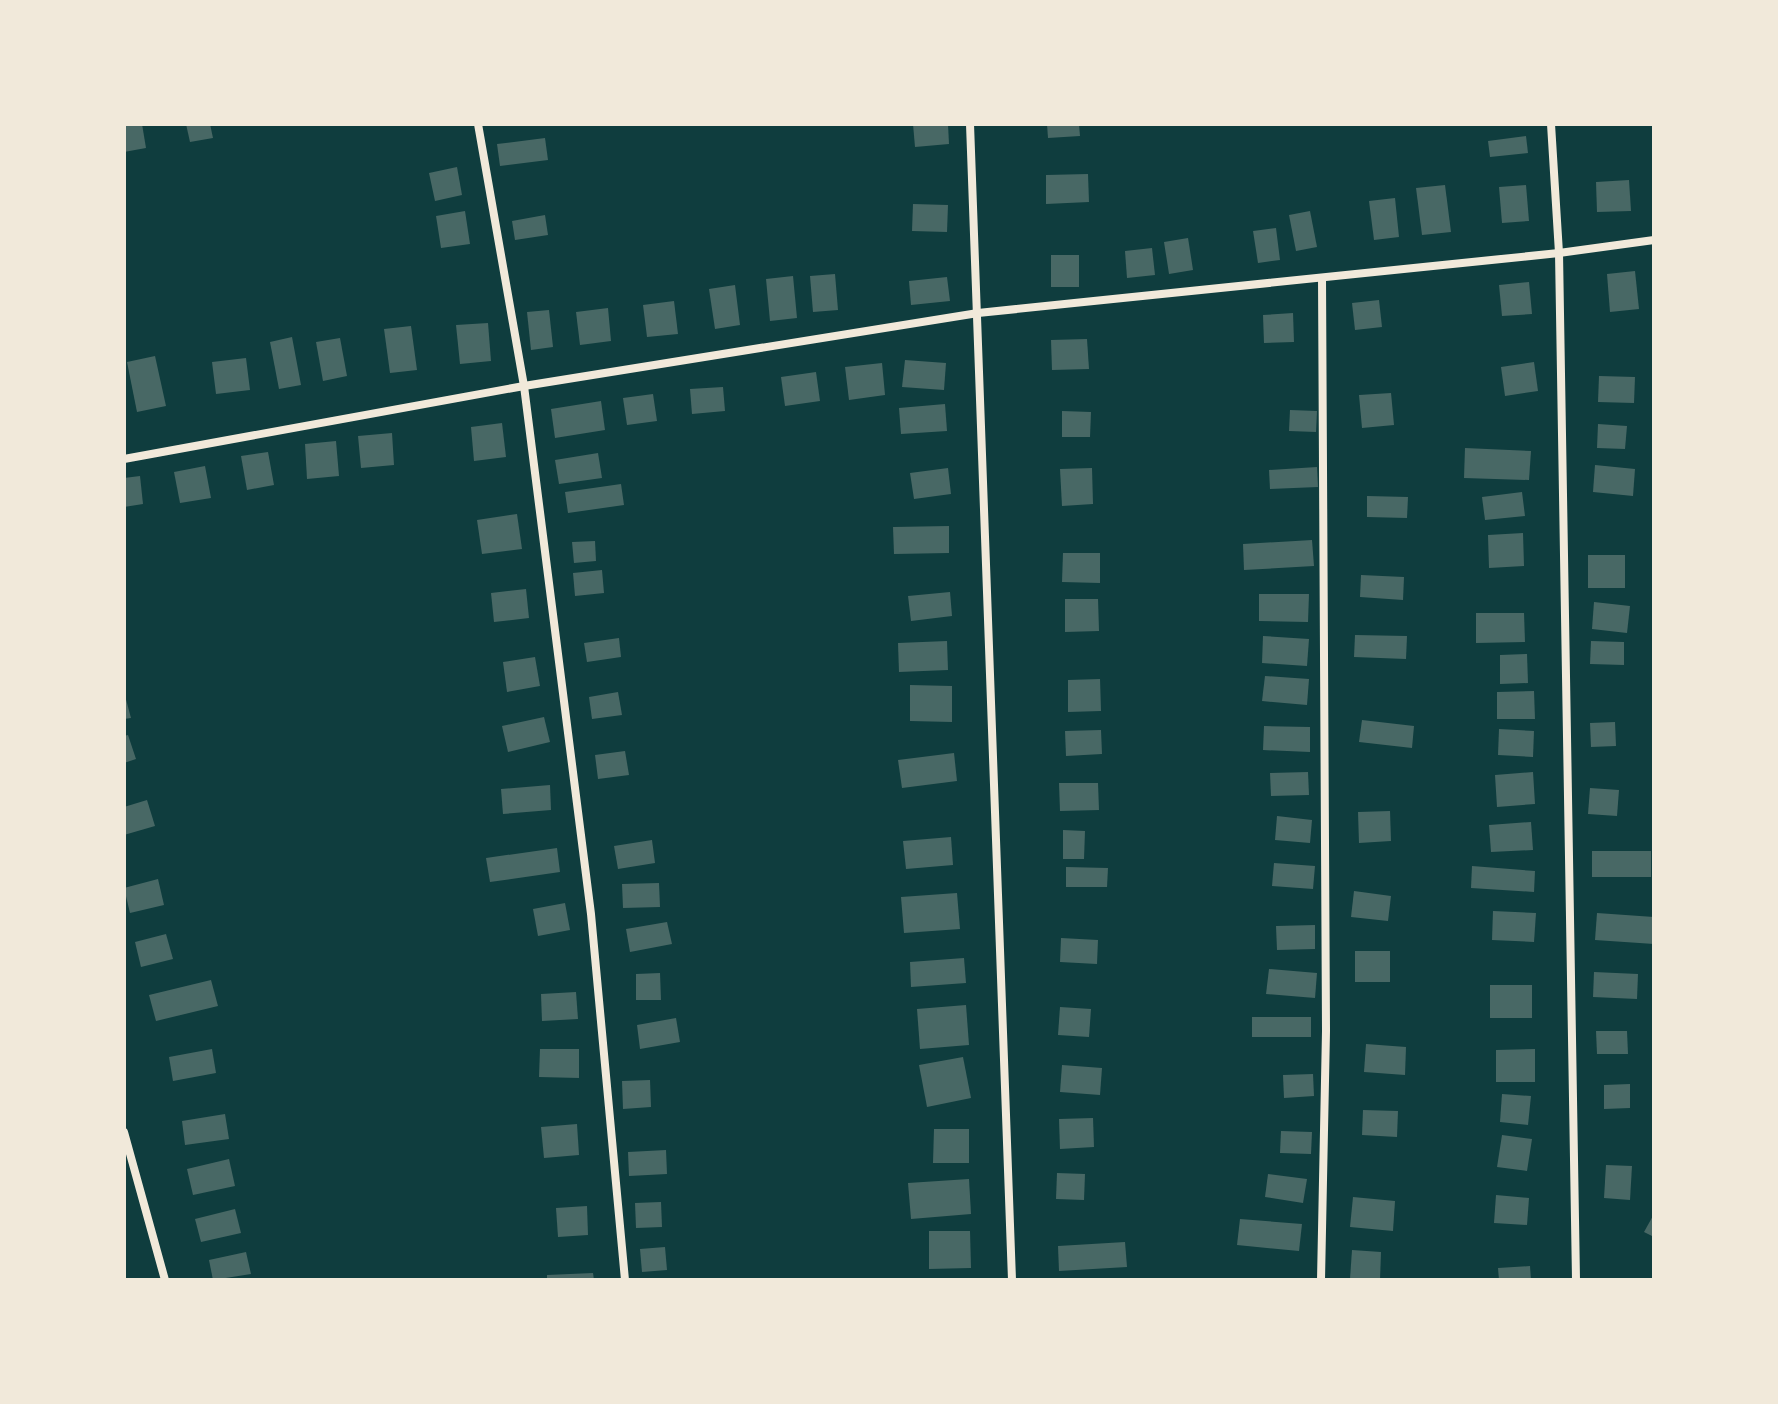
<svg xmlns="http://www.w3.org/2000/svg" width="1778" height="1404" viewBox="0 0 1778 1404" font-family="Inter,sans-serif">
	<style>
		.building { fill: #486865 }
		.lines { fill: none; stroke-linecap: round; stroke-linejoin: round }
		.minor { stroke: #f1e9da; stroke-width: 8 }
	</style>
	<rect width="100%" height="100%" fill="#0f3d3e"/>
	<!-- building -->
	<g class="building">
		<path d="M124,124H142L146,148L124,152Z"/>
		<path d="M186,124H210L213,138L190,142Z"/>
		<path d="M913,124H948L949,144L915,147Z"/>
		<path d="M1047,124H1079L1080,136L1048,138Z"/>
		<path d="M1526,136L1528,153L1490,157L1488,141Z"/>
		<path d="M545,138L548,160L500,166L497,144Z"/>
		<path d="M457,167L462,195L435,201L429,173Z"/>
		<path d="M1088,174L1089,202L1046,204V175Z"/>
		<path d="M1629,180L1631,211L1597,212L1596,182Z"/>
		<path d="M1445,185L1451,232L1422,235L1416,188Z"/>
		<path d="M1526,185L1529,221L1502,223L1499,187Z"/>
		<path d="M1395,198L1399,237L1374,240L1369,201Z"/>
		<path d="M913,204L948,205L947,232L912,231Z"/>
		<path d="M465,211L470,244L441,248L436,216Z"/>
		<path d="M1310,211L1317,247L1296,251L1289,215Z"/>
		<path d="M545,215L548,235L515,240L512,221Z"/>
		<path d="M1276,228L1280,260L1258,263L1253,231Z"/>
		<path d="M1188,238L1193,270L1169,274L1164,242Z"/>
		<path d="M1152,248L1155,275L1127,278L1125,251Z"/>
		<rect x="1051" y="255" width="28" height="32"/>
		<path d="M1635,271L1639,309L1610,312L1607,274Z"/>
		<path d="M835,274L838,310L813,312L810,276Z"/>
		<path d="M793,276L797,318L770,321L766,279Z"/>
		<path d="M947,277L950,301L911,305L909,281Z"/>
		<path d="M1529,282L1532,314L1502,316L1499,285Z"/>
		<path d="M735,285L740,325L715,329L709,289Z"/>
		<path d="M1379,300L1382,327L1355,330L1352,303Z"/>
		<path d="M674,301L678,334L647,337L643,305Z"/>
		<path d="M608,308L611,341L580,345L576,312Z"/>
		<path d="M549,310L553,347L531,350L527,312Z"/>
		<path d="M1293,313L1294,342L1264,343L1263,315Z"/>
		<path d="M488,323L491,361L460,364L456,325Z"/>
		<path d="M411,326L417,370L390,373L384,329Z"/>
		<path d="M292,337L301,385L279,389L270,342Z"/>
		<path d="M340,338L347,376L323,381L316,342Z"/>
		<path d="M1087,339L1089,369L1052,370L1051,340Z"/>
		<path d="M155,356L166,406L137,412L127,362Z"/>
		<path d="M246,358L250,390L216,394L212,362Z"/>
		<path d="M905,360L946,363L944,390L902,387Z"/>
		<path d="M1534,362L1538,391L1505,396L1501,367Z"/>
		<path d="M882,363L885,395L849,400L845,367Z"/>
		<path d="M816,372L820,401L785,406L781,377Z"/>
		<path d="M1599,376L1635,377L1634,403L1598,402Z"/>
		<path d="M723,387L725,411L692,414L690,389Z"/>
		<path d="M1391,393L1394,425L1362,428L1359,395Z"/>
		<path d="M653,394L657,421L627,425L623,398Z"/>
		<path d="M601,401L605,430L555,438L551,409Z"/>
		<path d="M945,404L947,431L901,434L899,408Z"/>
		<path d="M1290,410L1317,411L1316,432L1289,431Z"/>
		<path d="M1062,411L1091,412L1090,437H1062Z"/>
		<path d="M502,423L506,457L474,461L471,427Z"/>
		<path d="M1598,424L1627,426L1625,449L1597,448Z"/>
		<path d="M392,433L394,465L361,468L358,436Z"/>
		<path d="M336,441L339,476L307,479L305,444Z"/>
		<path d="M1465,448L1531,451L1529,480L1464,478Z"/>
		<path d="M268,452L274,485L247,490L241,456Z"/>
		<path d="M598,453L602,478L559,484L555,460Z"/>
		<path d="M1595,465L1635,469L1633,496L1593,492Z"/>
		<path d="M205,466L211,498L180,503L174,472Z"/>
		<path d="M1317,467L1318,487L1270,489L1269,470Z"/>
		<path d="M948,468L951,494L914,499L910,473Z"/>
		<path d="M1092,468L1093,504L1062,506L1060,469Z"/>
		<path d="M140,476L143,504L124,507V478Z"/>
		<path d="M621,484L624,505L568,513L565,492Z"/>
		<path d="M1522,492L1525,516L1485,520L1482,497Z"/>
		<path d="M1367,496L1408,497L1407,518L1367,517Z"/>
		<path d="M517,514L522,549L482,554L477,520Z"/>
		<path d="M949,526V553L894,554L893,527Z"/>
		<path d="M1523,533L1524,566L1489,568L1488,535Z"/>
		<path d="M1312,540L1314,566L1244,570L1243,544Z"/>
		<path d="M595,541L596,561L574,563L572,542Z"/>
		<path d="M1063,553H1100V583L1062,582Z"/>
		<rect x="1588" y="555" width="37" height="33"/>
		<path d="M602,570L604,593L575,596L573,573Z"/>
		<path d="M1361,575L1404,577L1403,600L1360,597Z"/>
		<path d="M526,589L529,618L494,622L491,593Z"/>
		<path d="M950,592L952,616L911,621L908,596Z"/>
		<path d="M1259,594H1309L1308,622L1259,621Z"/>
		<path d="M1065,599H1098L1099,631L1065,632Z"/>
		<path d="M1594,602L1630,606L1627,633L1592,629Z"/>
		<path d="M1476,613H1524L1525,642L1476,643Z"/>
		<path d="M1355,635L1407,636L1406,659L1354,657Z"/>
		<path d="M1263,636L1309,639L1307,666L1262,663Z"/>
		<path d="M619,638L621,657L587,662L584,643Z"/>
		<path d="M947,641L948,670L899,672L898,643Z"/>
		<path d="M1591,641L1624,642V665L1590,664Z"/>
		<path d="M1527,654L1528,683L1500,684V655Z"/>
		<path d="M535,657L540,686L507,692L503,662Z"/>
		<path d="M1265,676L1309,679L1307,705L1262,701Z"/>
		<path d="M1100,679L1101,711L1068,712V680Z"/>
		<path d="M910,685L952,686V722L910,721Z"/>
		<path d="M1534,691L1535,719H1497V692Z"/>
		<path d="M124,692L131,718L124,719Z"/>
		<path d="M618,692L622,715L592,719L589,697Z"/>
		<path d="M544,717L550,742L508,752L502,726Z"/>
		<path d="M1362,720L1414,726L1412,748L1359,742Z"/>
		<path d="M1615,722L1616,746L1591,747L1590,723Z"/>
		<path d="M1264,726L1310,727V752L1263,750Z"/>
		<path d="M1499,729L1534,731L1533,757L1498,755Z"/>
		<path d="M1101,730L1102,754L1066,756L1065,731Z"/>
		<path d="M128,735L136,759L124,763V736Z"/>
		<path d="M625,751L629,775L598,779L595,755Z"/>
		<path d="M954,753L957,781L902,788L898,760Z"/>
		<path d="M1308,772L1309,795L1271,796L1270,773Z"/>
		<path d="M1533,772L1535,804L1497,807L1495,775Z"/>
		<path d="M1059,783H1098L1099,810L1060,811Z"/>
		<path d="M550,785L551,810L503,814L501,789Z"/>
		<path d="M1590,788L1619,790L1617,816L1588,814Z"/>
		<path d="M147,800L155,826L124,835V807Z"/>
		<path d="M1390,811L1391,841L1359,843L1358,812Z"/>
		<path d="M1277,816L1312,820L1310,843L1275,840Z"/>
		<path d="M1531,822L1533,850L1491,852L1489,825Z"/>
		<path d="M1063,830L1085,831L1084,859H1063Z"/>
		<path d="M951,837L953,865L906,869L903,841Z"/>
		<path d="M652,840L655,863L618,869L614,846Z"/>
		<path d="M557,848L560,872L490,882L486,858Z"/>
		<rect x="1592" y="851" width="59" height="26"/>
		<path d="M1274,863L1315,866L1313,889L1272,886Z"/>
		<path d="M1472,866L1535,871L1534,892L1471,888Z"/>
		<path d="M1066,867L1108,868L1107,887H1066Z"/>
		<path d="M158,879L164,905L130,913L124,888Z"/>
		<path d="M659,883L660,907L623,908L622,884Z"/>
		<path d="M1354,891L1391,896L1388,921L1351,917Z"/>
		<path d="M957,893L960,929L904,933L901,897Z"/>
		<path d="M565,903L570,930L538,936L533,909Z"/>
		<path d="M1493,911L1536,913L1534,942L1492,940Z"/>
		<path d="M1597,913L1654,917V944L1595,940Z"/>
		<path d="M667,922L672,944L630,952L626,929Z"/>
		<path d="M1315,925V949L1277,950L1276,926Z"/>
		<path d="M166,934L173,959L141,967L135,942Z"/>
		<path d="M1061,938L1098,940L1097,964L1060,962Z"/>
		<rect x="1355" y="951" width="35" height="31"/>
		<path d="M964,958L966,983L911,987L910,962Z"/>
		<path d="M1269,969L1317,973L1315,998L1266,994Z"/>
		<path d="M1594,972L1638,974L1637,999L1593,997Z"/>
		<path d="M660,973L661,1000H636V974Z"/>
		<path d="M211,980L218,1006L156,1021L149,995Z"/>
		<rect x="1490" y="985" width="42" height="33"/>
		<path d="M576,992L578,1019L542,1021L541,994Z"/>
		<path d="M966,1005L969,1045L920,1049L917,1009Z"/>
		<path d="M1060,1007L1091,1009L1089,1037L1058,1035Z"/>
		<rect x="1252" y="1017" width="59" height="20"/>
		<path d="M676,1018L680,1042L640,1049L637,1025Z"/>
		<path d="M1596,1031H1627L1628,1054H1597Z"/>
		<path d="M1366,1044L1406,1047L1405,1075L1364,1072Z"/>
		<path d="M212,1049L216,1073L173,1081L169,1057Z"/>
		<path d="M540,1049H579V1078L539,1077Z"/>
		<path d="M1535,1049V1082H1496V1050Z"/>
		<path d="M963,1057L971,1098L927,1107L919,1065Z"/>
		<path d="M1062,1065L1102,1068L1100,1095L1060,1092Z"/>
		<path d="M1313,1074L1314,1096L1284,1098L1283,1075Z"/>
		<path d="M650,1080L651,1107L623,1109L622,1081Z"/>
		<path d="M1630,1084V1108L1604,1109V1085Z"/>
		<path d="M1502,1094L1531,1096L1528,1125L1500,1122Z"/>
		<path d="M1363,1110L1398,1111L1397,1137L1362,1135Z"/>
		<path d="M225,1114L229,1139L185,1145L182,1121Z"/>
		<path d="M1093,1118L1094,1147L1060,1149L1059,1119Z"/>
		<path d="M577,1124L579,1155L544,1158L541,1127Z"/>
		<path d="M934,1129H969V1163H933Z"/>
		<path d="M1281,1131L1312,1132L1311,1154L1280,1153Z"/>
		<path d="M1502,1135L1532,1139L1527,1171L1497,1167Z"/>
		<path d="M666,1150L667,1174L629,1176L628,1152Z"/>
		<path d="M229,1159L235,1186L193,1195L187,1169Z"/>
		<path d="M1606,1165L1632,1166L1630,1200L1604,1198Z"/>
		<path d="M1057,1173L1085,1174L1084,1200L1056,1199Z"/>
		<path d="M1268,1174L1307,1179L1303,1203L1265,1197Z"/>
		<path d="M969,1179L971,1214L911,1219L908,1183Z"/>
		<path d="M1496,1195L1529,1198L1527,1225L1494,1223Z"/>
		<path d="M1353,1197L1395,1201L1393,1231L1350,1227Z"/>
		<path d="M661,1202L662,1227L636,1228L635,1203Z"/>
		<path d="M587,1206L588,1235L558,1237L556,1208Z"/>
		<path d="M235,1209L241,1233L201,1242L195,1219Z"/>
		<path d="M1654,1214V1237L1644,1232Z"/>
		<path d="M1240,1219L1302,1224L1299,1251L1237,1245Z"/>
		<path d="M929,1231H970L971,1268L929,1269Z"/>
		<path d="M1125,1242L1127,1267L1059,1271L1058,1246Z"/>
		<path d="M665,1247L667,1270L642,1272L640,1249Z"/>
		<path d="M1352,1250L1381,1252L1380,1280L1350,1279Z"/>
		<path d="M246,1252L251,1274L213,1280L209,1260Z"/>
		<path d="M1530,1266L1531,1280H1499L1498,1268Z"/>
		<path d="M593,1273L594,1280H547V1275Z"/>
	</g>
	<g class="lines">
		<!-- minor -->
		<g class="minor">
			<path d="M478,124L524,386L591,914L625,1280"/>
			<path d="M970,124L1012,1280"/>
			<path d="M1551,124L1559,253L1576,1280"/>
			<path d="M124,459L524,386L978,313L1559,253L1654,240"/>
			<path d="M124,1132L165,1280"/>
			<path d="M1321,1280L1326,1031L1322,278"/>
		</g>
	</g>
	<!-- border -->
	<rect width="1778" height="1404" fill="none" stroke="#f1e9da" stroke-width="252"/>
</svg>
